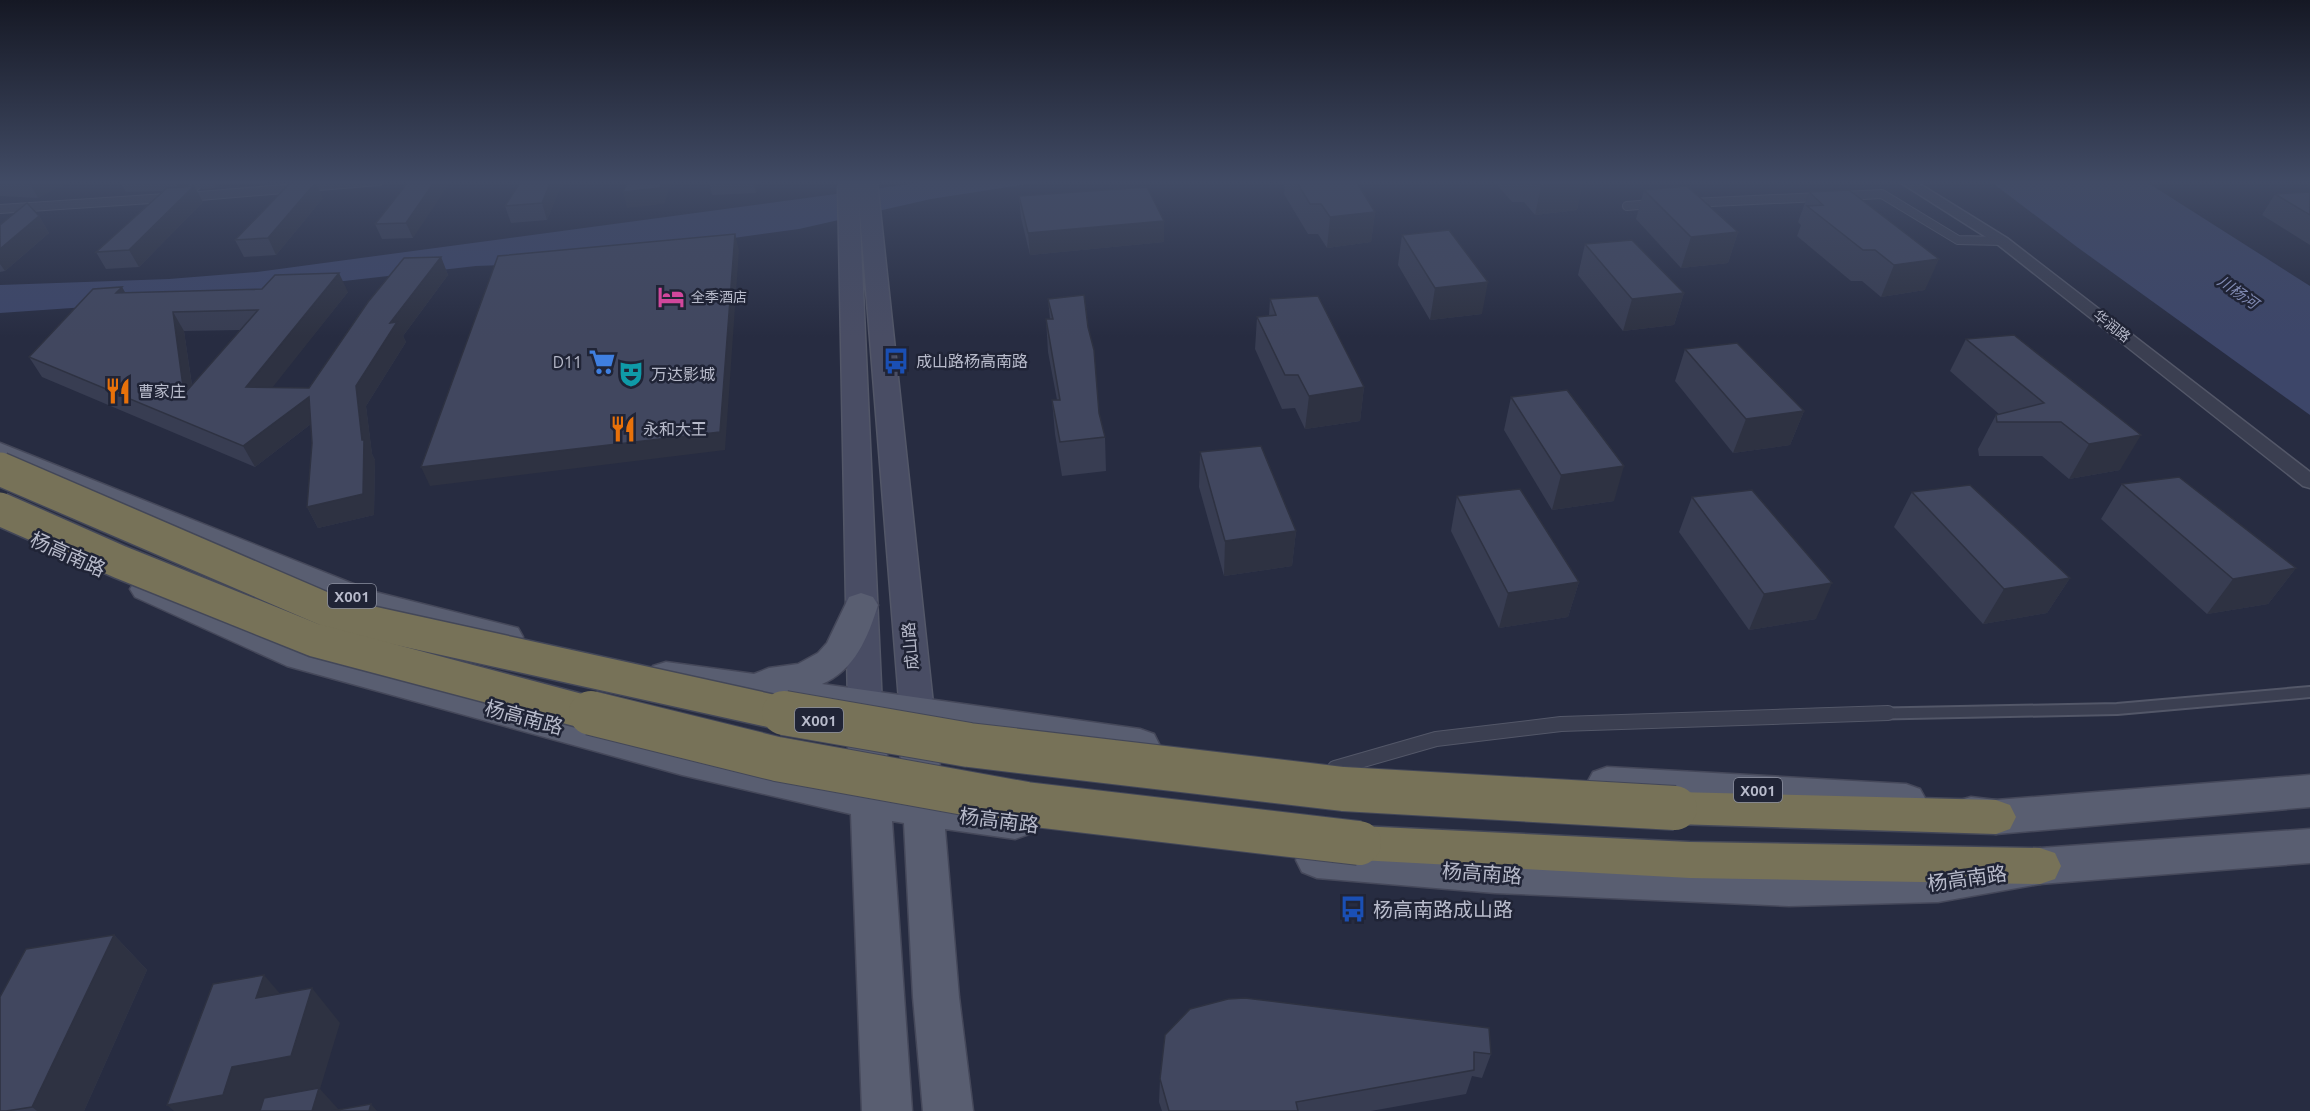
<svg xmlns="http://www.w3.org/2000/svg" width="2310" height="1111" viewBox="0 0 2310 1111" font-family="Ubuntu,'Noto Sans SC',sans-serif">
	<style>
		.water { fill: #3d4669 }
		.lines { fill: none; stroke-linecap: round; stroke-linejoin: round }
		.lane-far2-casing { stroke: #535768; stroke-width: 10 }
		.lane-far1-casing { stroke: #535768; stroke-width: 14 }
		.lane-casing { stroke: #535768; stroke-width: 16 }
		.street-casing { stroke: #535768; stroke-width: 3 }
		.secondary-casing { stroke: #535768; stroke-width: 3 }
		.primary-casing { stroke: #45485a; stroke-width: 3 }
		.highway-casing { stroke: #434758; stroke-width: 3 }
		.lane-far2 { stroke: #3b3f51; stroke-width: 8 }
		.lane-far1 { stroke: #3b3f51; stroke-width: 10 }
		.lane { stroke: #3b3f51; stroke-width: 14 }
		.street { fill: #3b3f51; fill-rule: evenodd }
		.secondary { fill: #494d64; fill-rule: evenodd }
		.primary { fill: #595e71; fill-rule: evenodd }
		.highway { fill: #777258; fill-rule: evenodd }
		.highway-bridge-far1-casing { stroke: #434758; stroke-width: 36; stroke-linecap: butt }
		.highway-bridge-casing { stroke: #434758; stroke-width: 46; stroke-linecap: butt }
		.highway-bridge-far1 { stroke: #777258; stroke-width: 33 }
		.highway-bridge { stroke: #777258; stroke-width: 44 }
		.wall { fill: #383d52; fill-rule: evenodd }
		.shaded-wall { fill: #2e3242 }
		.building { fill: #41475f; stroke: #2e3242; stroke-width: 1.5; fill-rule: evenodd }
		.labels { text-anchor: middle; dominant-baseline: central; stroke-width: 5; stroke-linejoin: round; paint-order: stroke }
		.far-poi-label { font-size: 14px; fill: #b8bbcb; stroke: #202436; text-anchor: start }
		.far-street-label { font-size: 14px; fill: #b8bbcb; stroke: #202436 }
		.far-water-label { font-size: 15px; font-style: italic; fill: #808ab2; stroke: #202436 }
		.shield { fill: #202436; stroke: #8a8e9e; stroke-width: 1.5 }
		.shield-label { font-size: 15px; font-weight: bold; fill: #b8bbcb }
		.poi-label { font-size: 16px; fill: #b8bbcb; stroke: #202436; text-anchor: start }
		.street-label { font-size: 16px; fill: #b8bbcb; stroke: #202436 }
		.near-street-label { font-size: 20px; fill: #b8bbcb; stroke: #202436 }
		.near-poi-label { font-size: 20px; fill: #b8bbcb; stroke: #202436; text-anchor: start }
	</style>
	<rect width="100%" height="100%" fill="#272c41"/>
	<!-- water -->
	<g class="water">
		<path d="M932,181H1046L931,199L799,229L553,263L476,266L158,302L0,313V285L169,279L257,272Z"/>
		<path d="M1990,181H2145L2310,286V415L2077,247Z"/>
	</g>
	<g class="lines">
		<!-- lane-far2 casing -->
		<g class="lane-far2-casing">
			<g id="lane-far2">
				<path d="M184,195L202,181"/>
				<path d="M1844,196L1882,194L1958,240L2002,241"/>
				<path d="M188,197L379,181"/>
				<path d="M1691,203L1819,197"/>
				<path d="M1627,206L1652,204"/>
				<path d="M0,209L166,198"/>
			</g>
		</g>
		<!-- lane-far1 casing -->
		<g class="lane-far1-casing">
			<path id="lane-far1" d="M1810,715L2117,709L2310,692"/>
		</g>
		<!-- lane casing -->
		<g class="lane-casing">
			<path id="lane" d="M1335,768L1436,739L1561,724L1888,713"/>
		</g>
		<!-- street casing -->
		<g class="street-casing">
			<path id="street" d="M1898,181H1915L2007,238L2310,472V488L2303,486L1997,244Z"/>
		</g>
		<!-- secondary casing -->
		<g class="secondary-casing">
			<path id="secondary" d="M848,181L857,186V181H877L934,713L929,722L917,726L905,722L900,713L859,202L882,706L877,715L865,719L853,715L848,706L838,187L841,183Z"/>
		</g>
		<!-- primary casing -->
		<g class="primary-casing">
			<g id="primary">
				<path d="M0,443L371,591L518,628L523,637L518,646L505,649L349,608L0,463Z"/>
				<path d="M147,578L310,647L682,745L849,782L847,715L666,688L653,684L648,675L653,666L666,662L754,674L769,668L798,664L818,653L827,643L849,597L861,593L873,597L878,605C868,637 855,670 822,684L1140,729L1154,734L1159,744L1154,754L1140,759L937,729L942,796L1015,805L1029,810L1035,822L1029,834L1015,839L945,829L959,997L973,1111H923L913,997L904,823L892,821L912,1111H862L851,814L682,775L287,666L135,597L130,589L135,581ZM885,721L899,723L902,790L889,789Z"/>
				<path d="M1607,767L1906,784L1920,789L1926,800L1920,811L1906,816L1607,799L1593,794L1587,783L1593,772Z"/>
				<path d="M2310,775V807L1996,834L1957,825L1951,813L1957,801L1971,797L1996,800Z"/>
				<path d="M2310,829V863L2040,884L1938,902L1789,906L1495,893L1317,878L1302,872L1296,860L1302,848L1317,842L1495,857L1789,870L1938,866L2040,848Z"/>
			</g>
		</g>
		<!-- highway casing -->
		<g class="highway-casing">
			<g id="highway">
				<path d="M1675,792L1996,800L2010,805L2016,817L2010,829L1996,834L1675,824L1661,820L1655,808L1661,796Z"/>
				<path d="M1359,826L1690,842L2040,848L2055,853L2061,866L2055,879L2040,884L1690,878L1359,860L1344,855L1338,843L1344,831Z"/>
			</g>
		</g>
		<!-- lane-far2 -->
		<use href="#lane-far2" class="lane-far2"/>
		<!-- lane-far1 -->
		<use href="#lane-far1" class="lane-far1"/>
		<!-- lane -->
		<use href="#lane" class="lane"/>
		<!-- street -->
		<use href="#street" class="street"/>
		<!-- secondary -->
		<use href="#secondary" class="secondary"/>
		<!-- primary -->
		<use href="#primary" class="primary"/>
		<!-- highway -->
		<use href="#highway" class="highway"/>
		<!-- highway-bridge-far1 casing -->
		<g class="highway-bridge-far1-casing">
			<g id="highway-bridge-far1">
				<path d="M0,469L341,616L790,715"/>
				<path d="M0,509L120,562L314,640L597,715"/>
			</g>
		</g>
		<!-- highway-bridge casing -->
		<g class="highway-bridge-casing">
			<g id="highway-bridge">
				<path d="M591,713L777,759L1026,804L1359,843"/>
				<path d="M784,713L969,745L1343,789L1675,808"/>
			</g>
		</g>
		<!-- highway-bridge-far1 -->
		<use href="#highway-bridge-far1" class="highway-bridge-far1"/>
		<!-- highway-bridge -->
		<use href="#highway-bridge" class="highway-bridge"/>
	</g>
	<!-- wall -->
	<g class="wall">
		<path d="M0,181H69L38,198L0,196Z"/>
		<path d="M119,181H193L186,186H194L203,202L139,267L106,269L96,252L163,191L126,192Z"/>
		<path d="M198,181H266L264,183H221L216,188L202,189Z"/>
		<path d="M409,181L413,238L382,239L375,224Z"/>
		<path d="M521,181H563L547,220L511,223L505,206Z"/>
		<path d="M709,181H759L756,193L712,195Z"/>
		<path d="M1285,181H1356L1375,212L1371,242L1327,248L1318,234H1308L1284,194Z"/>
		<path d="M1494,181H1583L1577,210L1535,215L1524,202H1512Z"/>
		<path d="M1644,190L1738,232L1728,263L1681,268L1636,219Z"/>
		<path d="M1809,192L1925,290L1881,297L1862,281H1851L1797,236L1801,225L1798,222Z"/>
		<path d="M2310,192V245L2262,215L2275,194Z"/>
		<path d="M1019,196L1164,242L1030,255L1021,218Z"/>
		<path d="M323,198L276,255L244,257L235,240Z"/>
		<path d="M39,216L49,233L5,271L0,272V225Z"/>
		<path d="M1402,235L1482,314L1430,320L1398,265Z"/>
		<path d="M1585,244L1684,293L1674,325L1623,331L1578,275Z"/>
		<path d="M441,257L448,275L403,336L406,342L366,406L372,454L375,460L374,515L318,528L307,507L312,443L311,424L255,467L42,377L29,357L122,287L125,293L348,292L272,387L309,388ZM240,330L192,385L184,331Z"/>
		<path d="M1048,299L1088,327L1099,413L1105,437L1106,471L1062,476L1055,434L1052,400H1057L1048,352L1046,319H1050Z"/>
		<path d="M1270,299L1364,387L1360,421L1305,429L1295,408L1282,409L1255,349L1257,317L1269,316Z"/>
		<path d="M2014,335L2120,470L2069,479L2042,456H1979L1978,449L1996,415L1999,414L1950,371L1966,339Z"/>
		<path d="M1685,349L1804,411L1790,445L1733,453L1675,381Z"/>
		<path d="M1511,397L1614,501L1552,510L1504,430Z"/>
		<path d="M1200,452L1296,531L1292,566L1224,576L1199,487Z"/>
		<path d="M2122,484L2296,568L2268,604L2207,614L2101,519Z"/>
		<path d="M1912,492L2070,578L2047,613L1983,624L1894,527Z"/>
		<path d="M1457,496L1579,582L1568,617L1499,628L1451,531Z"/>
		<path d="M1692,497L1816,619L1749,630L1679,532Z"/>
		<path d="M114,935L147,970L84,1111H0Z"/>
		<path d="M1190,1009L1491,1054L1482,1078L1472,1076L1466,1094L1371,1111H1162L1159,1102L1160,1079Z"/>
	</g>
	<!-- shaded-wall -->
	<g class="shaded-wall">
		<path d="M31,181H69L38,198L29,182Z"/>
		<path d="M175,181H193L180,191Z"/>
		<path d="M213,181H220L221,183L216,188Z"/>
		<path d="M435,181H451L413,238L406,223Z"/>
		<path d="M551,181H563L547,220L542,203Z"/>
		<path d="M662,181H672L664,204L627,208L623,192Z"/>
		<path d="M753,181H759L756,193Z"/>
		<path d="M1579,181H1583L1577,210L1535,215L1541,186Z"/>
		<path d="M316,182L323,198L276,255L268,238Z"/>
		<path d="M194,186L203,202L139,267L129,250Z"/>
		<path d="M1375,212L1371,242L1327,248L1330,217Z"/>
		<path d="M39,216L49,233L5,271L0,264V249Z"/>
		<path d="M1164,221V242L1030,255L1028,233Z"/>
		<path d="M1738,232L1728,263L1681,268L1691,237Z"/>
		<path d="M735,234L739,250L725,450L430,486L421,467Z"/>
		<path d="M441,257L448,275L403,336L406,342L366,406L372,454L375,460L374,515L318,528L307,507L362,440L356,386L390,323Z"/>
		<path d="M1939,259L1925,290L1881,297L1894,265Z"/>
		<path d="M339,273L348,292L257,407L246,387Z"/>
		<path d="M1488,282L1482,314L1430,320L1435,288Z"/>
		<path d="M122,287L133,306L116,293Z"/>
		<path d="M1684,293L1674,325L1623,331L1632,299Z"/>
		<path d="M173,312L184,331L196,414L184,394Z"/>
		<path d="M1364,387L1360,421L1305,429L1309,396Z"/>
		<path d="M309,397L320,417L255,467L243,446Z"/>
		<path d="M1804,411L1790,445L1733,453L1746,419Z"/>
		<path d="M2141,435L2120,470L2069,479L2089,444Z"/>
		<path d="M1624,466L1614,501L1552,510L1561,475Z"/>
		<path d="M1296,531L1292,566L1224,576L1225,541Z"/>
		<path d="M2296,568L2268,604L2207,614L2233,579Z"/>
		<path d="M2070,578L2047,613L1983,624L2004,589Z"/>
		<path d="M1579,582L1568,617L1499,628L1508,593Z"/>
		<path d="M1832,583L1816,619L1749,630L1764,594Z"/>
		<path d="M114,935L147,970L84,1111H37L32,1107Z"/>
		<path d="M264,975L293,1009L256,998Z"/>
		<path d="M312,988L340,1023L320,1089L340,1111H174L167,1105L232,1067Z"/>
		<path d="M371,1104L377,1111H369Z"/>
	</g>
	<!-- building -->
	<g class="building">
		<path d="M10,181H31L29,182Z"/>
		<path d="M409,181H435L406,223L375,224Z"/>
		<path d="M521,181H551L542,203L505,206Z"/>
		<path d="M628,181H662L660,188L623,192Z"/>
		<path d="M1296,181H1356L1375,212L1330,217L1321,204H1310Z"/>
		<path d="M1537,181H1579L1541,186Z"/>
		<path d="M316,182L268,238L235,240L290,183Z"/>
		<path d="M194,186L129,250L96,252L167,188Z"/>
		<path d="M1687,186L1738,232L1691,237L1644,190Z"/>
		<path d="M1147,187L1164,221L1028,233L1019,196Z"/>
		<path d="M1849,190L1939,259L1894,265L1875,250H1863L1807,206L1823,205L1809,192Z"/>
		<path d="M2310,192V215L2275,194Z"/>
		<path d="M27,203L39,216L0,249V225Z"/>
		<path d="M1449,230L1488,282L1435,288L1402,235Z"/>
		<path d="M735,234L720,432L421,467L498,256Z"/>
		<path d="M1632,240L1684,293L1632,299L1585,244Z"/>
		<path d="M441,257L390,323L397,322L356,386L362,440H364L363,494L307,507L312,443L309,397L243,446L29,357L93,289L122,287L116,293L262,289L275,275L339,273L246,387L309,388L368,302L404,258ZM258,310L184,394L173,312Z"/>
		<path d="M1084,295L1088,327L1094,350L1099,413L1105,437L1060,442L1052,400H1060L1046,319H1053L1048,299Z"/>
		<path d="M1318,296L1364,387L1309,396L1298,375H1285L1257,317L1276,315L1270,299Z"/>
		<path d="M2014,335L2141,435L2089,444L2061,422H1997L1996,415L2044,403L1966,339Z"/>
		<path d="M1737,343L1804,411L1746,419L1685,349Z"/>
		<path d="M1567,390L1624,466L1561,475L1511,397Z"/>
		<path d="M1261,446L1296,531L1225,541L1200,452Z"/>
		<path d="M2179,477L2296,568L2233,579L2122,484Z"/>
		<path d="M1970,485L2070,578L2004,589L1912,492Z"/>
		<path d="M1520,489L1579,582L1508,593L1457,496Z"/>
		<path d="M1752,490L1832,583L1764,594L1692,497Z"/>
		<path d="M114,935L32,1107L6,1111H0V997L26,949Z"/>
		<path d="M264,975L256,998L312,988L291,1056L232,1067L223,1095L167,1105L213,984Z"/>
		<path d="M1245,998L1489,1028L1491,1054L1474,1052V1070L1296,1102L1298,1111H1169L1160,1079L1165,1035L1190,1009L1228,999Z"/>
		<path d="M319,1088L312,1111H260L264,1098Z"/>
		<path d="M371,1104L369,1111H332Z"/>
	</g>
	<!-- sky -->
	<linearGradient id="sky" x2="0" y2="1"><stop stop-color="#151824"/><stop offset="0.54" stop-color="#414b65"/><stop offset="1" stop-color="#414b65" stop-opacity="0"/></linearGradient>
	<rect width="2310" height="337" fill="url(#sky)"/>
	<!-- icons -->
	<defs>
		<g id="hotel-bare" transform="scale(2.07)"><path d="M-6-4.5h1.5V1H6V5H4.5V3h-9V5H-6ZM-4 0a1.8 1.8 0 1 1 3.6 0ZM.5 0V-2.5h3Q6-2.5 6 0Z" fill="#d1479c" stroke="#202436" stroke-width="2.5" paint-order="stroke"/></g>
		<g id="bus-bare" transform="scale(2.07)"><path d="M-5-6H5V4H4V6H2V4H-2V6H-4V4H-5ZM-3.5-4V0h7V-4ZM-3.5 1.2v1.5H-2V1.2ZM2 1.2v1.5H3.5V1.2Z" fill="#1a4fb4" stroke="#202436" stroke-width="2.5" paint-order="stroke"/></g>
		<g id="supermarket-bare" transform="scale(2.07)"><path d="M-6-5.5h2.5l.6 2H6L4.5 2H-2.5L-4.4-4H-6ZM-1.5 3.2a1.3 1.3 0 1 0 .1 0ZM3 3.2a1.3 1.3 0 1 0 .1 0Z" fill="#3f7fe0" stroke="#202436" stroke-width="2.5" paint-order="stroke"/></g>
		<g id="theatre-bare" transform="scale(2.07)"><path d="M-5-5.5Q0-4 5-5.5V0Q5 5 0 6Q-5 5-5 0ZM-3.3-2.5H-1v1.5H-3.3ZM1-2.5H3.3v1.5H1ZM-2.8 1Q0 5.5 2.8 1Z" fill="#0f9aa8" stroke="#202436" stroke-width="2.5" paint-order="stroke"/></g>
		<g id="restaurant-bare" transform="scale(2.07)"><path d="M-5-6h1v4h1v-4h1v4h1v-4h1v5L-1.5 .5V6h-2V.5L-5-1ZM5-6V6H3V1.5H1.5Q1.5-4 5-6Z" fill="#e8710a" stroke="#202436" stroke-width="2.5" paint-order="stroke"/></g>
	</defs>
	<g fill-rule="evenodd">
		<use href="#hotel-bare" x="671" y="297"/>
		<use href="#bus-bare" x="896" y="361"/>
		<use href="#supermarket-bare" x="602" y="362"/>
		<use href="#theatre-bare" x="631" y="374"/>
		<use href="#restaurant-bare" x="118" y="391"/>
		<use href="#restaurant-bare" x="623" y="429"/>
		<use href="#bus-bare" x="1353" y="909"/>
	</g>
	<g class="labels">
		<!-- far-poi labels -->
		<g class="far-poi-label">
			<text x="691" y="297">全季酒店</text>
		</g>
		<!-- far-street labels -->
		<g class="far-street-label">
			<text transform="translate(2112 326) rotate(38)">华润路</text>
		</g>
		<!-- far-water labels -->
		<g class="far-water-label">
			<text transform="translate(2238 292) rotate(35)">川杨河</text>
		</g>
		<!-- shield labels -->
		<g class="shield">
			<rect x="328" y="584" width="48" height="24" rx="4.5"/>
			<rect x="795" y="708" width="48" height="24" rx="4.5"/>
			<rect x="1734" y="778" width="48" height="24" rx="4.5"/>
		</g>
		<g class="shield-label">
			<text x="352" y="596">X001</text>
			<text x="819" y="720">X001</text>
			<text x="1758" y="790">X001</text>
		</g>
		<!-- poi labels -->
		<g class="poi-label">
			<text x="916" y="361">成山路杨高南路</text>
			<text x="582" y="362" text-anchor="end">D11</text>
			<text x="651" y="374">万达影城</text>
			<text x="138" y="391">曹家庄</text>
			<text x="643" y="429">永和大王</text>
		</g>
		<!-- street labels -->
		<g class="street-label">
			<text transform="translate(910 646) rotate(-95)">成山路</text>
		</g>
		<!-- near-street labels -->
		<g class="near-street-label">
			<text transform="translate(68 554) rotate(24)">杨高南路</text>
			<text transform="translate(524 717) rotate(15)">杨高南路</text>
			<text transform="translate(999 820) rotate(7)">杨高南路</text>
			<text transform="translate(1482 873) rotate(4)">杨高南路</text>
			<text transform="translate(1967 878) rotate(-8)">杨高南路</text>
		</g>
		<!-- near-poi labels -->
		<g class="near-poi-label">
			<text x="1373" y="909">杨高南路成山路</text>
		</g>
	</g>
</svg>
